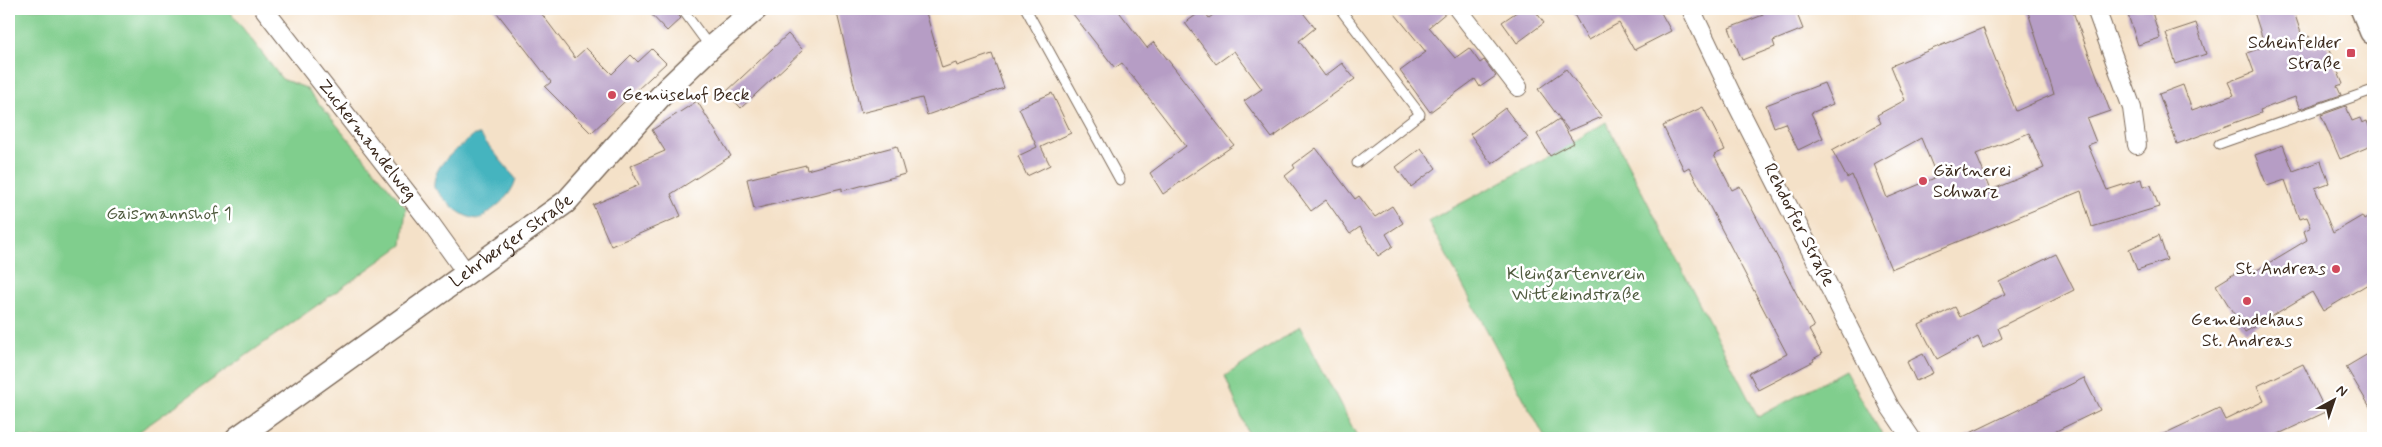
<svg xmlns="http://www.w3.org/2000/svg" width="2382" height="447" viewBox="0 0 2382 447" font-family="Mynerve,sans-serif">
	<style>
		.green { fill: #80ce8d; stroke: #5e7c56 }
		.water { fill: #45b4bf; stroke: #406f6e }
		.building { fill: #b69dc5; fill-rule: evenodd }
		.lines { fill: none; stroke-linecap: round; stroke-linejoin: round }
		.service-casing { stroke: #7c6a5a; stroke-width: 11 }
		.minor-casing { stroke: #7c6a5a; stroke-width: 20 }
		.tertiary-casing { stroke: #7c6a5a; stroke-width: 25 }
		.secondary-casing { stroke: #7c6a5a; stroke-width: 29 }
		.service { stroke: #fff; stroke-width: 9 }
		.minor { stroke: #fff; stroke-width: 18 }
		.tertiary { stroke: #fff; stroke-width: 22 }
		.secondary { stroke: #fff; stroke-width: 26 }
		.poi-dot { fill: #d1495b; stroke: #fff; stroke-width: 2 }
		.labels { text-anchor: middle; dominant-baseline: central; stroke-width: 5; stroke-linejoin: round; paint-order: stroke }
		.poi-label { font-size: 18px; fill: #3b2a1e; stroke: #fff; text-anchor: end }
		.street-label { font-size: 18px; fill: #3b2a1e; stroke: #fff }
		.park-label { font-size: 18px; fill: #505b3f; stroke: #fff }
	</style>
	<rect width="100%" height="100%" fill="#fff"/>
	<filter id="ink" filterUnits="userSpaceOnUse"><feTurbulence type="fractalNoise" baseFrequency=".02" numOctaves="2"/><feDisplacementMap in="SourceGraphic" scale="10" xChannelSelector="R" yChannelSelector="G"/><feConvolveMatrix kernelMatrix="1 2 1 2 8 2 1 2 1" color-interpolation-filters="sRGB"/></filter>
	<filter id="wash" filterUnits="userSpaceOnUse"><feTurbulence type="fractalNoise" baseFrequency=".0096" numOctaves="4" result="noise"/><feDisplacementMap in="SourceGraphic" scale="20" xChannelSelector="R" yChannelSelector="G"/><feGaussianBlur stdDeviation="1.12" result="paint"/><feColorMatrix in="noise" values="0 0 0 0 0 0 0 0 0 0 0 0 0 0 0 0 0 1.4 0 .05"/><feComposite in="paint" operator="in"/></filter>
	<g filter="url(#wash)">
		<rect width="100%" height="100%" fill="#f4e1c8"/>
		<!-- green -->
		<g class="green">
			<path d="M9,9H228L282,79L306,88L406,208L402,245L130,438H9Z"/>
			<path d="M1606,122L1758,417L1845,370L1884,438H1545L1428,221L1550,156Z"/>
			<path d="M1300,327L1358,438H1250L1225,376Z"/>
		</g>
		<!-- water -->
		<path class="water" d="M474,135H480L516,179C511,198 494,208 480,219C460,219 447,201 434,188C432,164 457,150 474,135Z"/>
		<g id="blocks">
			<!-- building -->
			<g class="building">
				<path d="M494,9H538L575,58L586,48L612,74L631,55L638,62L652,49L666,63L591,133L545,87L551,82Z"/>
				<path d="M646,9H672L681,18L667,31Z"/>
				<path d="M836,9H925L942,68L956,63L957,66L992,54L1004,88L927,115L922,98L861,113Z"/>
				<path d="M1069,9H1117L1147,48L1154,42L1234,145L1163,194L1150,173L1186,146L1122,63L1115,68Z"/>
				<path d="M1221,9H1300L1315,28L1299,41L1325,76L1342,63L1355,79L1272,138L1244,101L1262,89L1234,51L1216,64L1185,23L1203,10L1209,18Z"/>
				<path d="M1391,9H1448V11L1429,27L1455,58L1469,48L1480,63L1484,60L1496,76L1480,87L1475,79L1430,112L1400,71L1426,52Z"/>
				<path d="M1521,9H1534L1544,23L1517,43L1502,22Z"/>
				<path d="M1571,9H1659L1671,31L1634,50L1619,23L1588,40Z"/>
				<path d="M1760,9H1795L1803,29L1773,41L1775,47L1742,60L1729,28L1763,15Z"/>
				<path d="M2027,9H2072L2110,111L2087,119L2096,142L2088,145L2107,190L2141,179L2143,187L2151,185L2159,207L2092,227L2081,191L1891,269L1852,175L1847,178L1832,150L1881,123L1877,115L1905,100L1891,66L1983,28L2016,111L2054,94ZM2029,133L2044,168L1991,190L1976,154ZM1921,138L1937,177L1887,198L1874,164Z"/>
				<path d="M2126,9H2151L2160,38L2138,45Z"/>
				<path d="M2253,9H2293L2303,39L2309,36L2314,48L2326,43L2343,84L2337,86L2341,95L2300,109L2295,97L2260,110L2261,113L2177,144L2159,94L2183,85L2192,110L2234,95L2228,82L2254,72L2247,53L2265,46Z"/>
				<path d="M2196,23L2206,54L2176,64L2166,33Z"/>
				<path d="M788,34L803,50L741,108L726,92Z"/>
				<path d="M1566,69L1602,117L1569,131L1538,89Z"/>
				<path d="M1824,83L1833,104L1811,113L1823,138L1798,150L1785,123L1774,127L1766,105Z"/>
				<path d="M1052,93L1071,133L1041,147L1050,165L1027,176L1018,156L1037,147L1019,108Z"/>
				<path d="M697,101L731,156L671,194L681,216L611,246L593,205L639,185L630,166L665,151L652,130Z"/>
				<path d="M2346,106L2352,121L2360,118L2362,123L2367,121L2373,137V145L2340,159L2321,115Z"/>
				<path d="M1703,107L1725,150L1714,155L1732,190L1740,186L1814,327L1809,330L1822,354L1813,359L1814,361L1758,390L1749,373L1787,354L1689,167L1684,170L1663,126Z"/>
				<path d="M1505,108L1528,138L1492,164L1470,134Z"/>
				<path d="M1559,119L1574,143L1550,156L1537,134Z"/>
				<path d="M2283,145L2293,171L2321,161L2329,183L2315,188L2333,233L2362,216L2364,220L2373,214V281L2323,311L2312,292L2245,332L2216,285L2247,266L2252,273L2307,240L2304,231L2311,227L2307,217L2299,219L2285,180L2267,186L2255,155Z"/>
				<path d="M897,146L905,174L842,191V188L754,209L747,179L806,165L807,170Z"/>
				<path d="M1316,148L1355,199L1359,196L1375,217L1392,206L1403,223L1386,234L1393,246L1378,256L1360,227L1350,234L1326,200L1311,211L1285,176L1295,168L1293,165Z"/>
				<path d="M1421,148L1436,168L1411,187L1396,167Z"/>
				<path d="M2159,235L2167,260L2137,270L2129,249Z"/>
				<path d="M2056,254L2074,290L1998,328L2002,338L1983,348L1978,337L1937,359L1919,325L1955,307L1960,317L2005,294L1999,282Z"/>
				<path d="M2373,351V412L2346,367Z"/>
				<path d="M1923,354L1933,373L1916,381L1907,362Z"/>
				<path d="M2303,364L2326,412L2270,438H2155L2219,408L2225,420L2264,401L2257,386Z"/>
				<path d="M2084,378L2100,410L2050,434L2040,438H1960Z"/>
			</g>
		</g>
	</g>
	<g filter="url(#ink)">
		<use href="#blocks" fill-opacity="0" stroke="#7c6a5a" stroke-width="1"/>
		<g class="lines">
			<!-- service casing -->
			<g class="service-casing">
				<g id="service">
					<path d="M682,9L710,47"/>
					<path d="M1026,9L1120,180"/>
					<path d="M1340,9L1420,114L1357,163"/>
					<path d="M2219,144L2373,90"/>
				</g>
			</g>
			<!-- minor casing -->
			<g class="minor-casing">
				<g id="minor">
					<path d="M264,9L429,221L467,274"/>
					<path d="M1458,9L1518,87"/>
					<path d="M1691,9L1731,93L1890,407L1911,438"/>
					<path d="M2096,9L2132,108L2137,145"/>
				</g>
			</g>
			<!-- tertiary casing -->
			<g class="tertiary-casing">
				<g id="tertiary">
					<path id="s1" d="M237,438L566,202L667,89L711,47L756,9"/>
				</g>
			</g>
			<!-- secondary casing -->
			<g class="secondary-casing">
				<path id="secondary" d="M2364,9L2373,31"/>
			</g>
			<!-- service -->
			<use href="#service" class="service"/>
			<!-- minor -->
			<use href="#minor" class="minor"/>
			<!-- tertiary -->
			<use href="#tertiary" class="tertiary"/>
			<!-- secondary -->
			<use href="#secondary" class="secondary"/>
		</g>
	</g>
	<!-- markers -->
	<g class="poi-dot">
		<rect x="2346" y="48" width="10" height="10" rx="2.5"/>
		<circle cx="612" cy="95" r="5"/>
		<circle cx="1923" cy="181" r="5"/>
		<circle cx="2336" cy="269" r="5"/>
		<circle cx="2247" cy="301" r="5"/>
	</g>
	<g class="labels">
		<!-- poi labels -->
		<g class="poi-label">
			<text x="2341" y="43">Scheinfelder<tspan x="2341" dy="21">Straße</tspan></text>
			<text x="622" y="95" text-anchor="start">Gemüsehof Beck</text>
			<text x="1933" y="171" text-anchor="start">Gärtnerei<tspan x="1933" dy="21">Schwarz</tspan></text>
			<text x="2326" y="269">St. Andreas</text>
			<text x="2247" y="320" text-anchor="middle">Gemeindehaus<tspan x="2247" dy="21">St. Andreas</tspan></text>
		</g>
		<!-- street labels -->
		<g class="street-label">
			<text transform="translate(367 140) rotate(52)">Zuckermandelweg</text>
			<text transform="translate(1799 225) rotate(63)">Rehdorfer Straße</text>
			<text stroke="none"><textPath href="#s1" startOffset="338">Lehrberger Straße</textPath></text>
		</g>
		<!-- park labels -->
		<g class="park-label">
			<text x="169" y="214">Gaismannshof 1</text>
			<text x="1576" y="274">Kleingartenverein<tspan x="1576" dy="21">Wittekindstraße</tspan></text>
		</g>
	</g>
	<!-- margin -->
	<rect width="2382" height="447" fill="none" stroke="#fff" stroke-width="30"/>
	<!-- north arrow -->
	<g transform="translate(2334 400) rotate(40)" stroke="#ffffff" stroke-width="4" paint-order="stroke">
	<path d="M0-4L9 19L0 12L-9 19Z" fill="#3b2a1e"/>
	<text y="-8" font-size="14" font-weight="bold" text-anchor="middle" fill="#3b2a1e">N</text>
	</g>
</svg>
